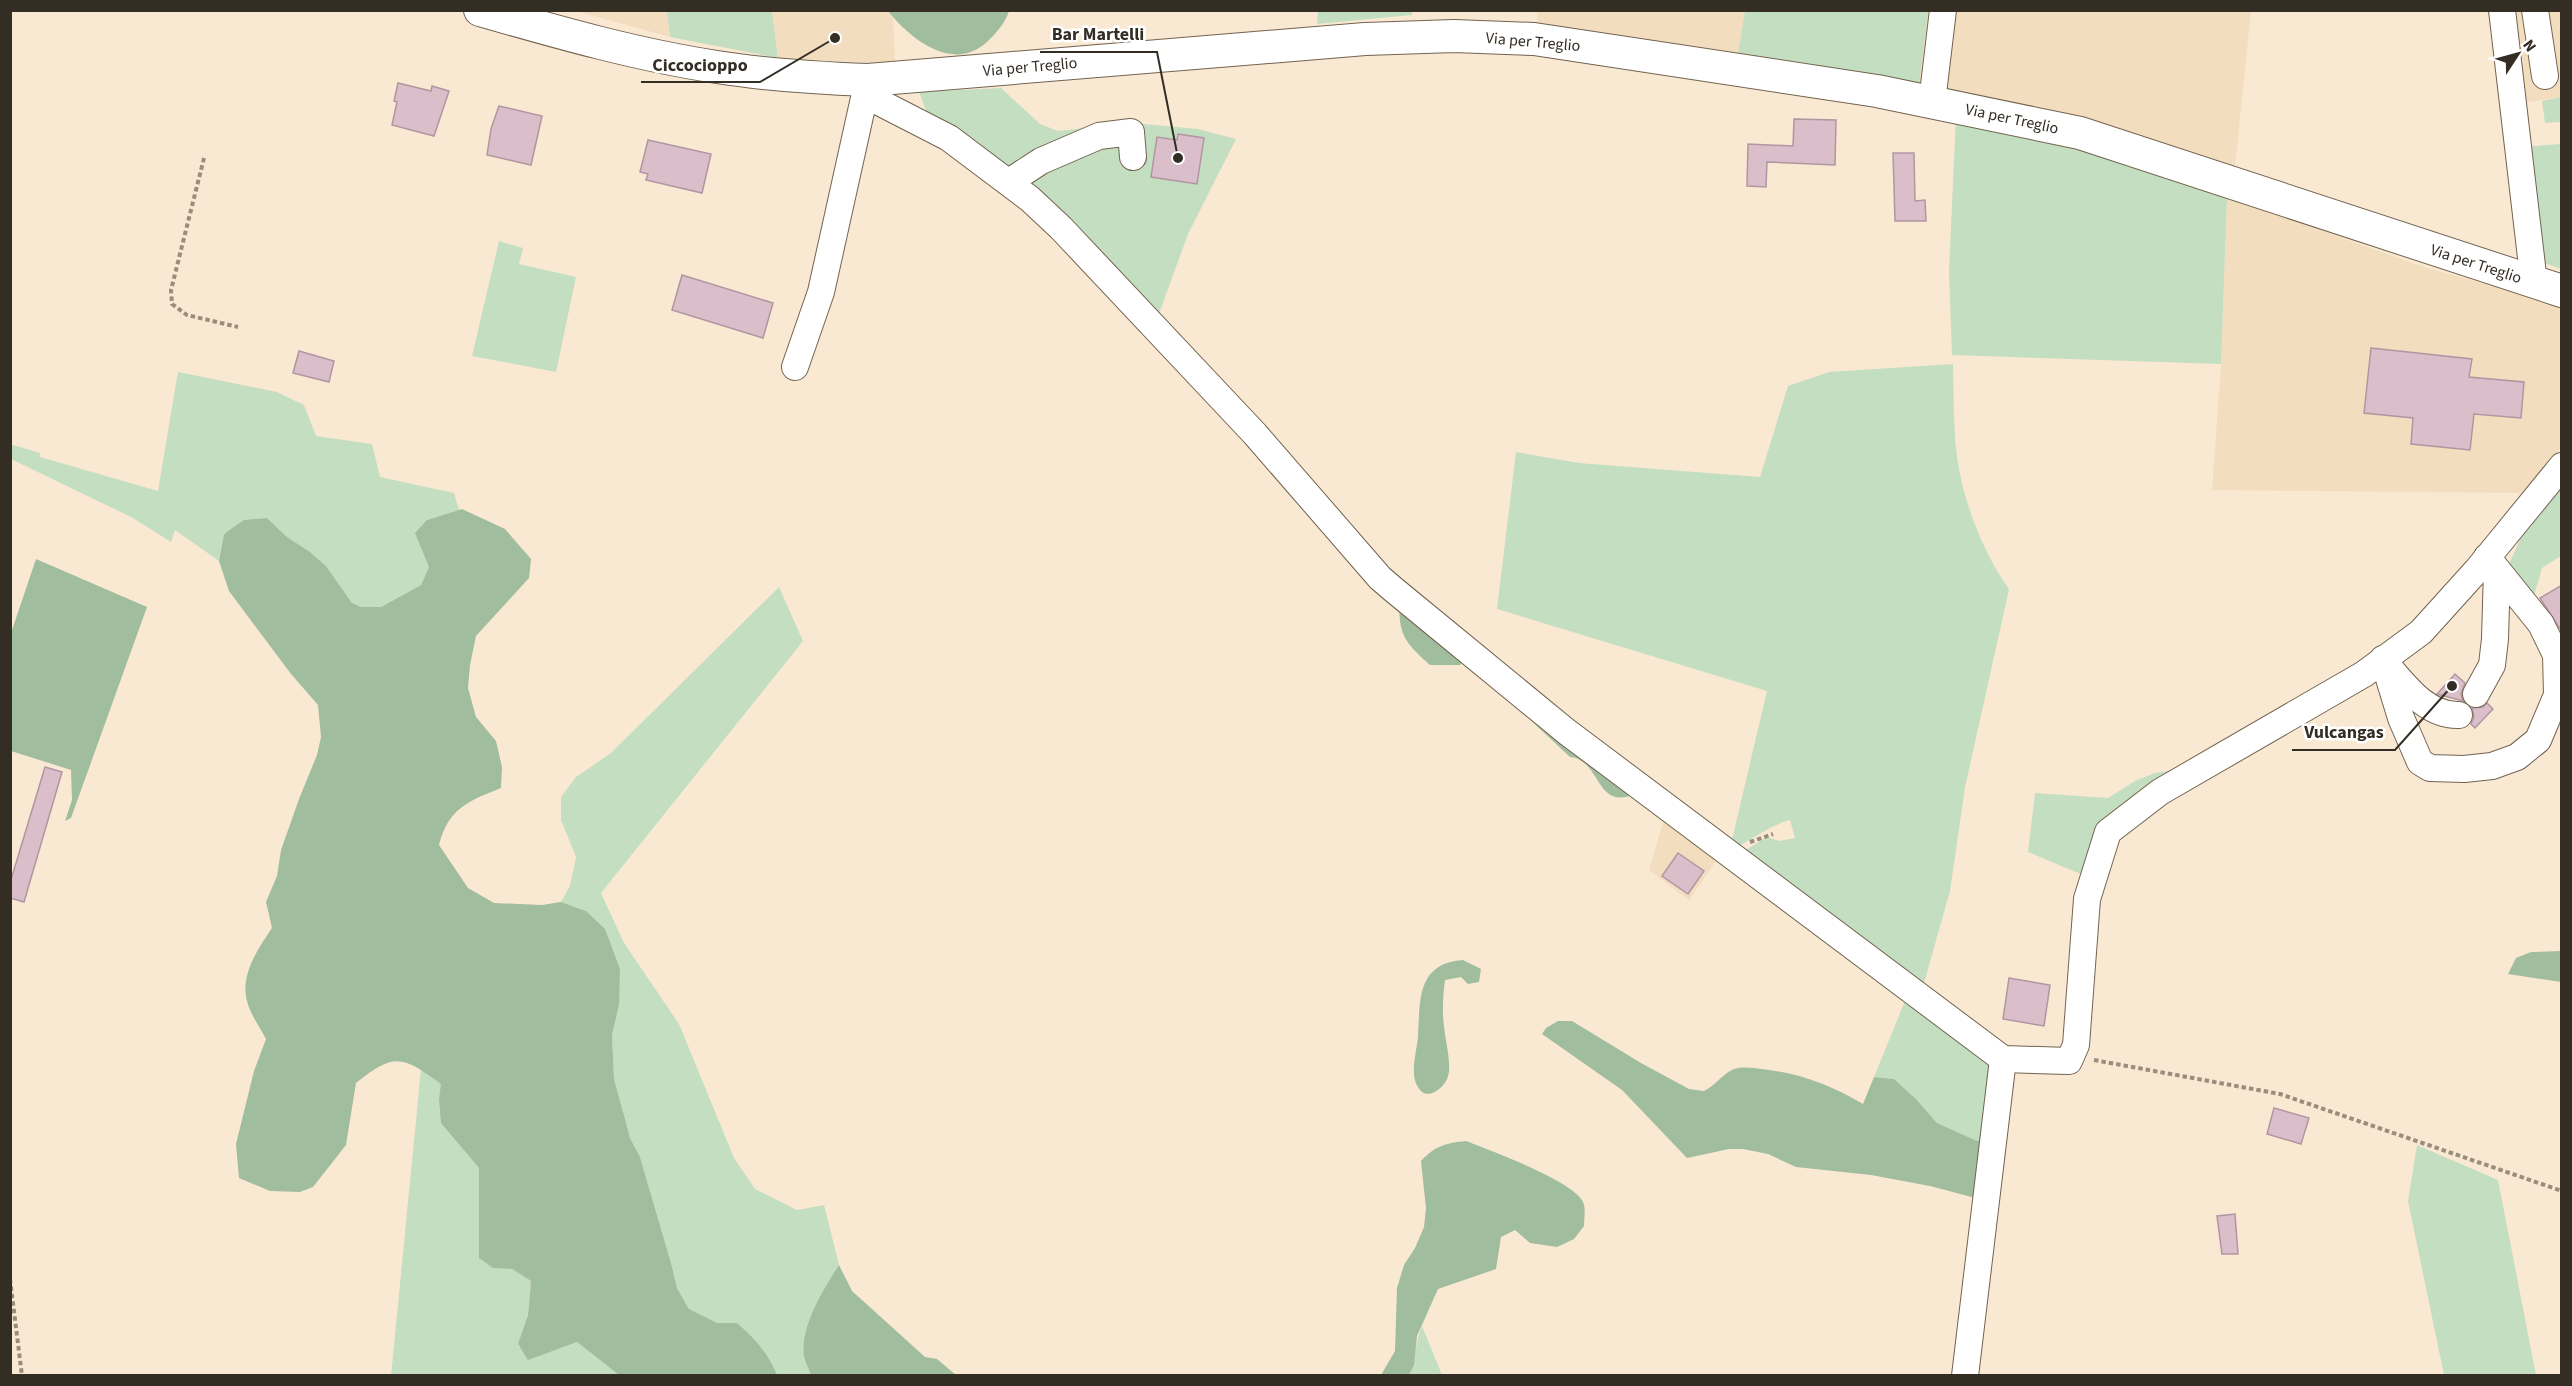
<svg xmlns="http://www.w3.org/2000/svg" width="2572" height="1386" viewBox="0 0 2572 1386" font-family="'Source Sans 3',sans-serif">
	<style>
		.built { fill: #f2ddbf }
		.green { fill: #c4dec1 }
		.forest { fill: #a0bd9e }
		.building { fill: #dabeca; stroke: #b196a2; stroke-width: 1.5 }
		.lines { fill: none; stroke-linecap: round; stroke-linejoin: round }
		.minor-casing { stroke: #72634f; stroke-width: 28 }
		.major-casing { stroke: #72634f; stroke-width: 34 }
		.path { stroke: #998d7d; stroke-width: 4; stroke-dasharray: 4.5 3; stroke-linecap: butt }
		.minor { stroke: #fff; stroke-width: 26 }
		.major { stroke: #fff; stroke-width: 32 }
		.labels { text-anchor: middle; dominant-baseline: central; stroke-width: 5; stroke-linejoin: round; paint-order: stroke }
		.street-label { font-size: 16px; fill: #332d24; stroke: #fff }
		.leader { fill: none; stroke: #332d24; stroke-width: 2 }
		.callout-dot { fill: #332d24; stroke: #fff; stroke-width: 2 }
		.callout-label { font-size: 18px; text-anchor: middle; font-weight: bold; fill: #332d24; stroke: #fff; stroke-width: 5; stroke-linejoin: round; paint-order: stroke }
	</style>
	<rect width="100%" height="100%" fill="#fae9d2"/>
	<!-- built -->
	<g class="built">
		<path d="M1538,10L2251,11L2235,167L2005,104L1908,81L1822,66L1536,28Z"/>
		<path d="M576,11H667L670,37Z"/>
		<path d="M772,11H888L893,17L895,64L778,58Z"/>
		<path d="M2492,11H2561V97L2509,105Z"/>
		<path d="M2227,197L2424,267L2561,305V448L2527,493L2212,490L2221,364Z"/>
		<path d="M1666,812L1720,855L1689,900L1649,870Z"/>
	</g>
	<!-- green -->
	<g class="green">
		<path d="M667,11H772L778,58L670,37Z"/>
		<path d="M1318,11L1412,10V15L1317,24Z"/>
		<path d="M1745,11H1928L1919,84L1738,55Z"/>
		<path d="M1001,88L1040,124L1058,131L1133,123L1198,129L1236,139L1188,234L1157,319L927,113L919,92Z"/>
		<path d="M2561,97V122L2545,123L2542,101Z"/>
		<path d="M1956,115L2076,149L2227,197L2221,364L1952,355L1949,272Z"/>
		<path d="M2561,144V269L2536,260L2522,147Z"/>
		<path d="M499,241L523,248L519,264L576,277L556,372L472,356Z"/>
		<path d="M1953,364C1954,395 1953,427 1957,457C1963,501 1983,553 2009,589L1965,787L1950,891L1922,990L1741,853L1767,837L1779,841L1795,838L1790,820C1771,825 1754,838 1735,848L1731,844L1767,691L1497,609L1516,452L1579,463L1760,477L1788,386L1829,372Z"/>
		<path d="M178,372L277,392L304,405L316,436L372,444L380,477L454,493L459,510L427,520L429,567L421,585L381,607H361L352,603L326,566L310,552L287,537L267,518L224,533L219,561L175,530L171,542L133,518L11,459L10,444L40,453V457L158,491Z"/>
		<path d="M2561,486V556L2542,568L2533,599L2509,564L2523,533Z"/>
		<path d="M779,587L803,641L601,893L624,943L679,1024L734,1158L755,1189L797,1210L824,1205L839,1265C824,1288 799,1328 804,1357C806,1363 809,1370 811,1375H777C769,1354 754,1337 737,1323L717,1324L689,1309L677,1288L671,1263L640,1157L630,1138L620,1106L614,1079L612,1035L619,1005L586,911L561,902L570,886L576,857L561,820V797L576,777L611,753Z"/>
		<path d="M2179,769L2163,784L2088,877L2028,852L2035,793L2108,798L2135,781L2155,773Z"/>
		<path d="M1907,996L1996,1062L1989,1143L1975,1140L1937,1123L1916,1099L1894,1079L1874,1077Z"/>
		<path d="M421,1069L442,1084L439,1099L464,1150L479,1168L480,1204L493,1268L512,1269L531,1281L528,1315L518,1345L529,1359L577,1342L619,1375L391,1376Z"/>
		<path d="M2417,1145L2498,1180L2536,1375H2444L2408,1201Z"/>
		<path d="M1422,1326L1442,1375L1409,1376C1416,1359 1415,1342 1422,1326Z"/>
	</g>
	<!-- forest -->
	<g class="forest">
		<path d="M888,11H1009C1006,21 999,30 991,38C957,75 913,42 888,11Z"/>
		<path d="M462,509L505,529L531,559L529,578L476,636L470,665L468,688L476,717L496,741L502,767L501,788C468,801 448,809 439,845L468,888L494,903L542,905L561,902L586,911L605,929L620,969L619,1005L612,1035L614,1079L630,1138L640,1157L671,1263L677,1288L689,1309L717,1323H737C754,1337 769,1354 777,1375H619L577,1342L528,1360L518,1344L528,1315L531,1281L512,1269L493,1268L479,1258V1168L441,1123L439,1099L441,1084C402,1056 395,1052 356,1083L346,1145L313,1187L300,1192L270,1191L239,1178L236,1144L254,1071L266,1039C260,1027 250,1014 247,1001C240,974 258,949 272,928L266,902L277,876L281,850L299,799L317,755L321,737L318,705L291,674L229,591L219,561L224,534L244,520L267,518L287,537L310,552L326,566L352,603L361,607H381L421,585L429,567L415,533L427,520Z"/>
		<path d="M36,559L147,607L71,818L65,821L72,800L71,770L11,751V633Z"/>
		<path d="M1399,597L1637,793C1595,813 1602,760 1570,757L1464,658L1460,665H1430C1402,640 1399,634 1399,597Z"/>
		<path d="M2561,951V982L2508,974L2516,958L2531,952Z"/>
		<path d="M1463,960L1481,969L1479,982L1468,984L1461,977L1445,980C1443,996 1442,1011 1444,1026C1445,1039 1452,1065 1448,1076C1446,1086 1429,1101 1420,1090C1408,1076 1417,1052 1418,1036C1420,1000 1417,963 1463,960Z"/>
		<path d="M1558,1021H1572L1641,1063L1689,1089L1704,1091C1715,1086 1723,1073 1734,1069C1743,1066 1753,1068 1762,1069C1799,1073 1831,1085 1863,1104L1874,1077L1894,1079L1916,1099L1937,1123L1975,1140L1989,1143L1983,1200L1930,1186L1871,1175L1796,1167L1768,1154L1743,1149H1729L1687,1158L1622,1090L1542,1034L1546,1028Z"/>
		<path d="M1466,1141C1489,1150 1574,1181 1583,1202C1586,1208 1584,1220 1584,1226L1574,1239L1557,1247L1530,1243L1515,1230L1501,1237L1496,1269L1438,1289L1417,1336L1414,1365L1409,1375H1381L1395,1351L1397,1288L1404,1265L1415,1248L1424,1227L1426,1208L1421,1161C1435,1146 1446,1143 1466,1141Z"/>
		<path d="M839,1265L852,1291L925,1357L937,1359L956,1375H811C809,1370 806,1363 804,1357C799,1328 824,1288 839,1265Z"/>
	</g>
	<!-- building -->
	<g class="building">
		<path d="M398,83L431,91L432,86L449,91L434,136L392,125L397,102L394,101Z"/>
		<path d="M499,106L542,116L531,165L487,155L491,129Z"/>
		<path d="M1794,119L1836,120L1835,165L1767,162L1766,187L1747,186L1748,144L1793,146Z"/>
		<path d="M1178,134L1204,138L1197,184L1151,177L1157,137L1177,140Z"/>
		<path d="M648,140L711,154L702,193L646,180L648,174L640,172Z"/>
		<path d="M1893,153H1914L1915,201L1925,200L1926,221H1895Z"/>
		<path d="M682,275L773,303L763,338L672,310Z"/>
		<path d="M2371,348L2472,359L2469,377L2524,382L2521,418L2474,414L2470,450L2411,444L2413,418L2364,413Z"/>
		<path d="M299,351L334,361L329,382L293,373Z"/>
		<path d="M2562,585V632L2540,598Z"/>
		<path d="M2455,674L2465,683L2461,694L2463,701L2437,694Z"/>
		<path d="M2487,703L2493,709L2475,728L2471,724L2474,717L2472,708L2483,707Z"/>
		<path d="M45,767L62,772L24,902L10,898V883Z"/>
		<path d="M1678,853L1704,871L1688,894L1662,876Z"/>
		<path d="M2009,978L2050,985L2044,1026L2003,1019Z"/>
		<path d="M2274,1108L2309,1118L2301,1144L2267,1134Z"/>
		<path d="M2235,1214L2238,1254H2222L2217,1216Z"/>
	</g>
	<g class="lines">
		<!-- minor casing -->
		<g class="minor-casing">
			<g id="minor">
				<path d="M2502,10L2534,283"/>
				<path d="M2535,10L2545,76"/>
				<path d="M868,80L875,100L949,138L1030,199L1061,228L1255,434L1380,578L1394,590L1567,732L2003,1059L2069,1061L2076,1045L2087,899L2108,832L2160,792L2364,674L2421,632L2477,570L2562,466"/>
				<path d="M1932,102L1943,10"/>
				<path d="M1009,182L1041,161L1099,136L1131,132L1133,157"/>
				<path d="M795,367L821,292L868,80"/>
				<path d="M2383,659L2401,718L2420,762L2430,768L2464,769L2492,766L2517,757L2538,740L2557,695L2556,655L2541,624L2487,557"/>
				<path d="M2389,667C2407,688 2428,716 2459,715"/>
				<path d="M2476,694L2492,665L2495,639L2497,570"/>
				<path d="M1965,1376L2003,1059"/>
			</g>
		</g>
		<!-- major casing -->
		<g class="major-casing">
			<path id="major" d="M480,10C557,32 637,55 717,67C767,75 817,78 868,80L1365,39L1454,36L1534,39L1877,91L2080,133L2562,291"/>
		</g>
		<!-- path -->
		<g class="path">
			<path d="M204,158L171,290L172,304L187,315L238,327"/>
			<path d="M1750,842L1773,834"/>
			<path d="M2094,1060L2280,1094L2562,1191"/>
			<path d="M10,1279L22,1376"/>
		</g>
		<!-- minor -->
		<use href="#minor" class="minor"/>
		<!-- major -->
		<use href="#major" class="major"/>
	</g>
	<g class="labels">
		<!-- street labels -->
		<g class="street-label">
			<text transform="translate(1533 42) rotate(5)">Via per Treglio</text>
			<text transform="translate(1030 67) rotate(-5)">Via per Treglio</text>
			<text transform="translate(2012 119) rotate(12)">Via per Treglio</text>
			<text transform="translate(2476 264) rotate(18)">Via per Treglio</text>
		</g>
	</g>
	<!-- callouts -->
	<path class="leader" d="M1178 158L1157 52H1040M835 38L760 82H641M2452 686L2395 750H2292"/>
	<g class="callout-dot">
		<circle cx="1178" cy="158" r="6"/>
		<circle cx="835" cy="38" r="6"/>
		<circle cx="2452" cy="686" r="6"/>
	</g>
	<g class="callout-label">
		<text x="1098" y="40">Bar Martelli</text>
		<text x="700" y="71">Ciccocioppo</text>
		<text x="2344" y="738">Vulcangas</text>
	</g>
	<!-- border -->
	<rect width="2572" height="1386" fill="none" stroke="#332d24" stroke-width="24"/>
	<!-- north arrow -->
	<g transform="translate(2518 54) rotate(54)" stroke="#ffffff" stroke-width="4.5" paint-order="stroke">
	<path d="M0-4.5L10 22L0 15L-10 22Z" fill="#332d24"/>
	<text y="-9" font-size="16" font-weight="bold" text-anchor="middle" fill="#332d24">N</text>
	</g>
</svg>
